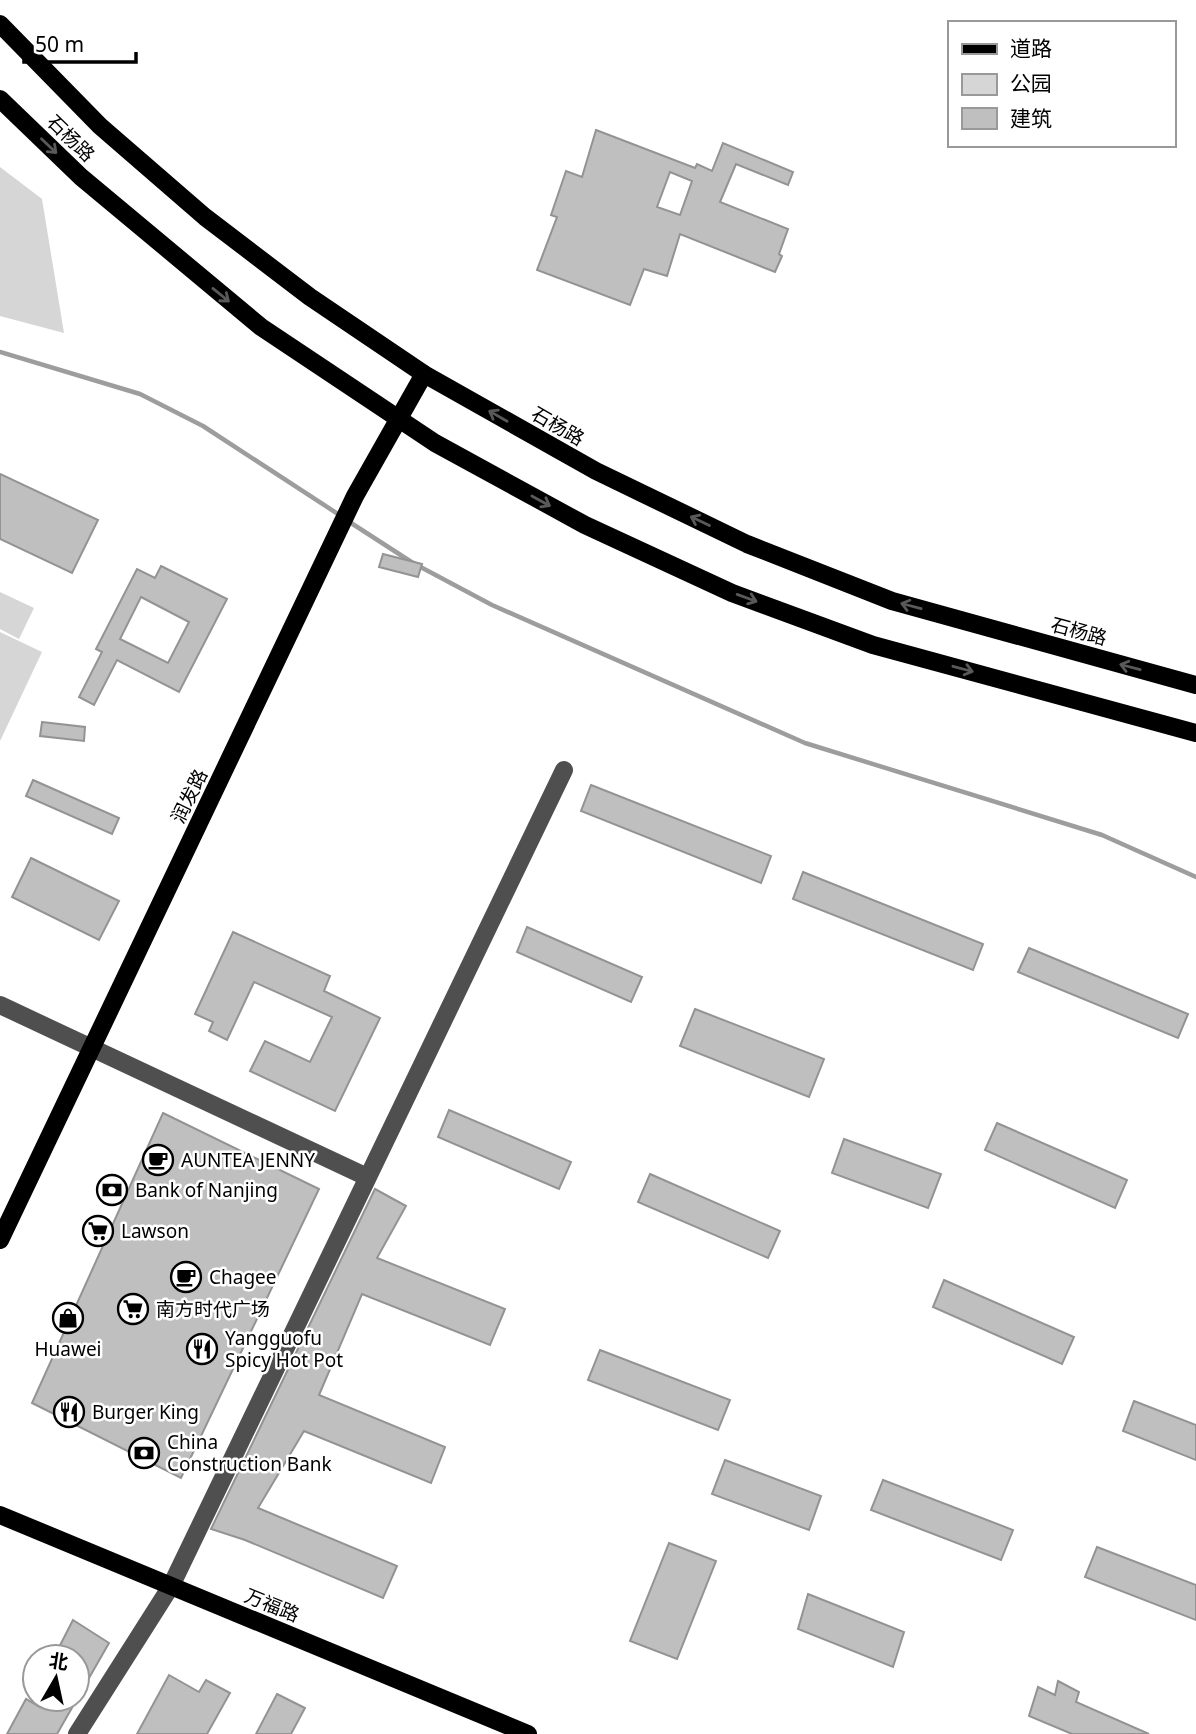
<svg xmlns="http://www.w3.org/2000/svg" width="1196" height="1734" viewBox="0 0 1196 1734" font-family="'Noto Sans','Noto Sans SC',sans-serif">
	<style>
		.green { fill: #d6d6d6 }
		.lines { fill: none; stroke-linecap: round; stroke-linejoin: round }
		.stream { stroke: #9d9d9d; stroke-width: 4.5 }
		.building { fill: #bfbfbf; stroke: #939393; stroke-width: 2; fill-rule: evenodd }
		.minor { stroke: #4f4f4f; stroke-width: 18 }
		.major { stroke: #000; stroke-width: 18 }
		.oneway { stroke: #595959 }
		.labels { text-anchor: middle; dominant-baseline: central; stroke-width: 5; stroke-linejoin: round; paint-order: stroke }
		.street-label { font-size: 19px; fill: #000; stroke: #fff }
		.poi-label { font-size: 19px; fill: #000; stroke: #fff; text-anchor: start }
	</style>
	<rect width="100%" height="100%" fill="#fff"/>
	<!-- green -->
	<g class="green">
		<path d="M0,167L42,199L64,333L0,316Z"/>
		<path d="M0,592L34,608L19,639L0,629Z"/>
		<path d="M0,632L42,652L0,741Z"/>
	</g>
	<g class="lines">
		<!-- stream -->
		<g class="stream">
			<path d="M0,352L140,394L203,426L341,516"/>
			<path d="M348,521L413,563L492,605L805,743L1102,835L1196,877"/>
		</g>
	</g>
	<!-- building -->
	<g class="building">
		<path d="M596,130L695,168L697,164L712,171L723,143L793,172L788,185L736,164L720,202L788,229L779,254L782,256L775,272L680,234L667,276L644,269L630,305L537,270L557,217L551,215L566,171L582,177ZM670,172L692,181L680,215L657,207Z"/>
		<path d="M0,474L98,520L72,573L0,539Z"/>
		<path d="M383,554L422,564L418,577L379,567Z"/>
		<path d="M161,566L227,599L179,692L117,660L94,705L79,697L102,652L96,649L137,569L155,578ZM141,597L189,622L168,663L120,639Z"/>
		<path d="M42,722L85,727L84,741L40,736Z"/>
		<path d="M33,780L119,818L112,834L26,796Z"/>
		<path d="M591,785L771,856L761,883L581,811Z"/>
		<path d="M31,858L119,901L99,940L12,897Z"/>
		<path d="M803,872L983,944L973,970L793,899Z"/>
		<path d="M527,927L642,977L631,1002L517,952Z"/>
		<path d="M233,932L330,976L324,991L380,1018L335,1111L250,1071L265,1041L310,1062L332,1017L254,982L227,1040L209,1031L213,1022L195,1014Z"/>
		<path d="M1029,948L1188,1014L1178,1038L1018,972Z"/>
		<path d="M695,1009L824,1059L809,1097L680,1046Z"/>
		<path d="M449,1110L571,1162L559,1189L438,1137Z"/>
		<path d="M163,1113L319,1189L181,1478L32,1403Z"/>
		<path d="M997,1123L1127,1180L1115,1208L985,1150Z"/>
		<path d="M844,1139L941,1174L928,1208L832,1173Z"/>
		<path d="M650,1174L780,1231L768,1258L638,1202Z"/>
		<path d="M375,1189L406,1206L377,1258L505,1309L490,1345L362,1294L319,1395L445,1447L431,1483L304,1431L258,1508L397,1566L383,1598L245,1540L211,1529Z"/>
		<path d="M944,1280L1074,1337L1062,1364L933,1307Z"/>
		<path d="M600,1350L730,1400L718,1430L588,1380Z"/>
		<path d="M1134,1401L1196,1425V1460L1123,1431Z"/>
		<path d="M725,1460L821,1496L809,1530L712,1494Z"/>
		<path d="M883,1480L1013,1530L1001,1560L871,1510Z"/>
		<path d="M669,1543L716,1561L677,1659L630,1641Z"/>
		<path d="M1097,1547L1196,1585V1620L1085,1577Z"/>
		<path d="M808,1594L904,1632L893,1667L798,1629Z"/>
		<path d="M73,1620L109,1643L57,1734H7L26,1699L40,1707L44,1699H77V1657H54Z"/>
		<path d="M169,1675L199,1692L206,1680L230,1693L207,1734H137Z"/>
		<path d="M1058,1681L1079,1692L1076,1702L1149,1734H1072L1029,1716L1038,1687L1055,1695Z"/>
		<path d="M277,1694L305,1708L291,1734H256Z"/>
	</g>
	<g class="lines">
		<!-- minor -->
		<g class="minor">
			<path d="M0,1005L367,1177"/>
			<path d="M77,1734L171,1586L564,770"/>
		</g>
		<!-- major -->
		<g class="major">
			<path d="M0,24L100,126L205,217L310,297L424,374L596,471L747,544L892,601L1196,685"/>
			<path d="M0,99L81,177L261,327L435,443L585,525L732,593L873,645L1196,733"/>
			<path d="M0,1240L355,496L424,374"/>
			<path d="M0,1515L528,1734"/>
		</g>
	</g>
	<!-- one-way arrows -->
	<defs><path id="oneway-shaft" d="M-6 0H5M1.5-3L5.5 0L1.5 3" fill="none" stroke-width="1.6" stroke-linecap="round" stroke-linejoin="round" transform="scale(1.75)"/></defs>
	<g class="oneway">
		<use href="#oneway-shaft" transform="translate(49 146) rotate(44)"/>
		<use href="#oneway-shaft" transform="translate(221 295) rotate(39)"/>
		<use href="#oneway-shaft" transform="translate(498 416) rotate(-150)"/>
		<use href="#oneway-shaft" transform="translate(541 501) rotate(29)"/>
		<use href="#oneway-shaft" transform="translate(700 521) rotate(-155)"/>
		<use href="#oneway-shaft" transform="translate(747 598) rotate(20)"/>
		<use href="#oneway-shaft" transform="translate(911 606) rotate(-165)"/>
		<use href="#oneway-shaft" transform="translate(1130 667) rotate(-165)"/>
		<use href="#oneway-shaft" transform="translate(963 669) rotate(15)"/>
	</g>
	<!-- icons -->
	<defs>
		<g id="cafe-ring" transform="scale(1.575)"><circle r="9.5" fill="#fff" stroke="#000" stroke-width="1.5"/><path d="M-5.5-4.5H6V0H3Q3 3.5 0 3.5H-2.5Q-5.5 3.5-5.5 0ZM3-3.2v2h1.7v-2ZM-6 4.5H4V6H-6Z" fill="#000"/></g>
		<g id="bank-ring" transform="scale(1.575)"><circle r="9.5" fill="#fff" stroke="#000" stroke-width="1.5"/><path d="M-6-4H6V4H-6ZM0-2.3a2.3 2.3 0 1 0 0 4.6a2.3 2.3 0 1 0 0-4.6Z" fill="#000"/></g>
		<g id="supermarket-ring" transform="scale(1.575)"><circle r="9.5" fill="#fff" stroke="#000" stroke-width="1.5"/><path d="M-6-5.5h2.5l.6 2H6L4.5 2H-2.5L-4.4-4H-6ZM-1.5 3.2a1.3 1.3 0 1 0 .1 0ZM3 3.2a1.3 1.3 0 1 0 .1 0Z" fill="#000"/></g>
		<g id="shop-ring" transform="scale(1.575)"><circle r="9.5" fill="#fff" stroke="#000" stroke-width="1.5"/><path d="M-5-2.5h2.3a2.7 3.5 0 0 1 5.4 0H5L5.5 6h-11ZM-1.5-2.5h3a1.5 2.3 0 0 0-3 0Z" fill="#000"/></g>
		<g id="restaurant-ring" transform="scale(1.575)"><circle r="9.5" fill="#fff" stroke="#000" stroke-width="1.5"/><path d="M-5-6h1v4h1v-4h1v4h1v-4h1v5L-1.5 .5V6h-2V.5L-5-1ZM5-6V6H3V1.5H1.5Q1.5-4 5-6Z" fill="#000"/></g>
	</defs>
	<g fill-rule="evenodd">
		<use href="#cafe-ring" x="158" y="1160"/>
		<use href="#bank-ring" x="112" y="1190"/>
		<use href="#supermarket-ring" x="98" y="1231"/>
		<use href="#cafe-ring" x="186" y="1277"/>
		<use href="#supermarket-ring" x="133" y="1309"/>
		<use href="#shop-ring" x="68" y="1318"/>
		<use href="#restaurant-ring" x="202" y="1349"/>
		<use href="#restaurant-ring" x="69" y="1412"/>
		<use href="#bank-ring" x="144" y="1453"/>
	</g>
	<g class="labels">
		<!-- street labels -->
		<g class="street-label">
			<text transform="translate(71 138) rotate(44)">石杨路</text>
			<text transform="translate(558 426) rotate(30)">石杨路</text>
			<text transform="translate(1079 631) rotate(15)">石杨路</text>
			<text transform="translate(189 796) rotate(-64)">润发路</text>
			<text transform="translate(272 1605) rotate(22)">万福路</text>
		</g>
		<!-- poi labels -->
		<g class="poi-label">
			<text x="181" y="1160">AUNTEA JENNY</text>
			<text x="135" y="1190">Bank of Nanjing</text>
			<text x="121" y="1231">Lawson</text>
			<text x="209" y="1277">Chagee</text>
			<text x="156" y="1309">南方时代广场</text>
			<text x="225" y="1338">Yangguofu<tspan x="225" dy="22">Spicy Hot Pot</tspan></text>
			<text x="68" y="1349" text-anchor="middle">Huawei</text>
			<text x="92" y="1412">Burger King</text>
			<text x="167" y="1442">China<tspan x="167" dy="22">Construction Bank</tspan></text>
		</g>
	</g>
	<!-- legend -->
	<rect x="948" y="21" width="228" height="126" fill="#ffffff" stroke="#999999" stroke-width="2"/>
	<rect x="962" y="44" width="35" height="10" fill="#000000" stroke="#999999" stroke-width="2"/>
	<text x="1010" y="56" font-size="21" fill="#000000">道路</text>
	<rect x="962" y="74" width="35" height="21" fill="#d6d6d6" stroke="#999999" stroke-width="2"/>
	<text x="1010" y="91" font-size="21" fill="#000000">公园</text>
	<rect x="962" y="108" width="35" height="21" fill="#bfbfbf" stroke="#999999" stroke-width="2"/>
	<text x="1010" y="126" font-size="21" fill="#000000">建筑</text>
	<!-- north arrow -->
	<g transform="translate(56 1678) rotate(9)"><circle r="33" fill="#ffffff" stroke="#999999" stroke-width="2"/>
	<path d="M0-5L12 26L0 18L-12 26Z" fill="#000000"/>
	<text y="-10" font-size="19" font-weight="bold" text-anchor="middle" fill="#000000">北</text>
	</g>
	<!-- scale -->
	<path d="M24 52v10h112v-10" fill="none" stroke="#000000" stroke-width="3.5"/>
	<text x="35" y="52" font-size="21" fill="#000000" stroke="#ffffff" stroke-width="5" paint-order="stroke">50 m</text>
</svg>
